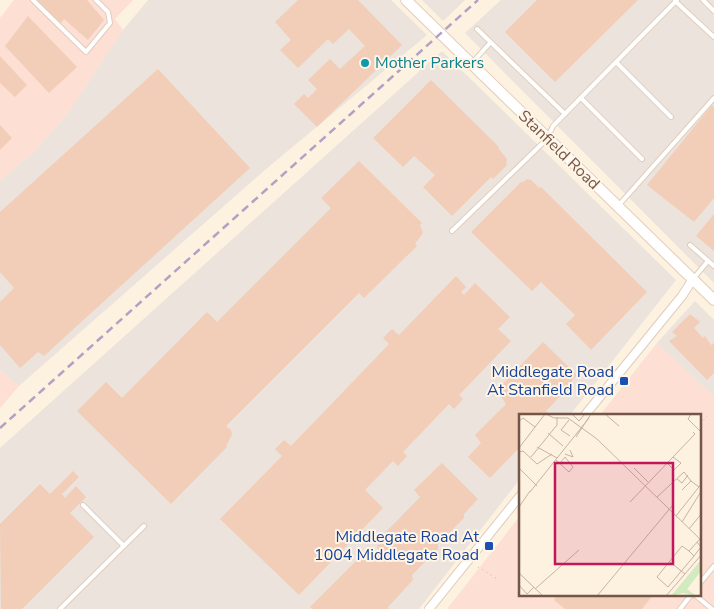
<svg xmlns="http://www.w3.org/2000/svg" width="714" height="609" viewBox="0 0 714 609" font-family="'Nunito Sans',sans-serif">
	<style>
		.commercial { fill: #fddfd4 }
		.industrial { fill: #ebe3dc }
		.building { fill: #f2ceb8 }
		.lines { fill: none; stroke-linecap: round; stroke-linejoin: round }
		.service-casing { stroke: #e1cdbc; stroke-width: 6 }
		.minor-casing { stroke: #e1cdbc; stroke-width: 10 }
		.tertiary-casing { stroke: #e1cdbc; stroke-width: 12 }
		.path { stroke: #d7b19b; stroke-width: 1; stroke-dasharray: 1 4; stroke-linecap: butt }
		.service { stroke: #fff; stroke-width: 4 }
		.minor { stroke: #fff; stroke-width: 8 }
		.tertiary { stroke: #fff; stroke-width: 10 }
		.rail { stroke: #b3a0c5; stroke-width: 2.5; stroke-dasharray: 8 5; stroke-linecap: butt }
		.culture-dot { fill: #0f9aa8; stroke: #fff5e7; stroke-width: 2 }
		.transit-dot { fill: #1a4fb4; stroke: #fff5e7; stroke-width: 2 }
		.labels { text-anchor: middle; dominant-baseline: central; stroke-width: 4; stroke-linejoin: round; paint-order: stroke }
		.culture-label { font-size: 16px; fill: #0d838f; stroke: #fff5e7; text-anchor: start }
		.street-label { font-size: 16px; fill: #745647; stroke: #fff5e7 }
		.transit-label { font-size: 16px; fill: #164399; stroke: #fff5e7; text-anchor: end }
		.inset-road { fill: none; stroke: #c6b3a3; stroke-width: 1 }
		.view { fill: #c2185b; fill-opacity: 0.15; stroke: #c2185b; stroke-width: 2.5 }
		.inset-edge { fill: none; stroke: #745647; stroke-width: 2.5 }
	</style>
	<rect width="100%" height="100%" fill="#fdf1e0"/>
	<!-- commercial -->
	<g class="commercial">
		<path d="M14,0H133L115,19L123,30L68,113L34,152L0,181V18Z"/>
		<path d="M657,343L714,397V609H447L520,516V595H700V415H600Z"/>
		<path d="M0,370L19,386L0,408Z"/>
	</g>
	<!-- industrial -->
	<g class="industrial">
		<path d="M148,0H391L427,35L266,169L19,386L0,370V181L34,152L68,113L123,30Z"/>
		<path d="M422,0H465L443,21Z"/>
		<path d="M501,0H714V283L465,33Z"/>
		<path d="M442,51L676,280L570,415H520V479L419,609H0V448Z"/>
		<path d="M695,301L714,320V397L657,343Z"/>
	</g>
	<!-- building -->
	<g class="building">
		<path d="M34,0H87L104,20L88,40L64,19L61,23Z"/>
		<path d="M298,0H358L402,45L317,127L294,104L304,94L308,98L317,89L308,80L330,59L340,69L365,46L349,29L333,44L328,39L298,68L280,50L291,40L275,22Z"/>
		<path d="M537,0H638L555,82L505,32Z"/>
		<path d="M28,16L77,67L49,93L5,46Z"/>
		<path d="M0,56L27,85L15,97L0,83Z"/>
		<path d="M158,69L250,168L44,356L38,352L20,368L0,345V302L14,288L0,272V212Z"/>
		<path d="M431,80L499,147L498,148L507,159L506,164L507,165L493,179L491,177L452,216L423,187L435,175L414,156L403,167L373,138Z"/>
		<path d="M712,105L714,107V198L694,222L647,185Z"/>
		<path d="M0,125L12,138L0,150Z"/>
		<path d="M359,161L422,223L420,225L423,233L415,244L417,246L364,298L359,293L226,426L231,430L232,435L226,446L227,447L171,504L77,411L106,382L122,398L207,312L217,322L331,208L321,198Z"/>
		<path d="M527,179L531,180L539,188L541,187L647,292L591,350L566,324L575,315L541,282L532,291L471,232L522,181L523,182Z"/>
		<path d="M714,214V251L696,236Z"/>
		<path d="M456,276L466,287L461,292L464,295L475,283L510,317L498,329L511,341L459,395L463,399L454,409L449,404L403,452L407,456L398,466L393,461L365,490L383,508L299,595L220,519L282,456L275,449L284,440L291,446L389,344L383,338L392,329L399,335Z"/>
		<path d="M690,314L700,322L694,328L703,338L705,336L711,345L714,343V373L707,380L669,341L677,336L672,332Z"/>
		<path d="M543,342L577,375L572,380V384L546,411L549,413L547,415H520V447L490,478L468,457L481,443L475,435L506,404L497,390Z"/>
		<path d="M442,463L478,499L464,514V518L438,544V549L412,575L413,580L388,607L389,609H312L310,607L359,558L378,551L377,545L389,542L385,533L420,497L414,490Z"/>
		<path d="M73,471L79,477L62,494L65,498L76,486L86,497L70,513L94,537L22,609H1L0,524L40,484L50,494Z"/>
		<path d="M553,595H653L642,609H565L554,600L556,597Z"/>
	</g>
	<g class="lines">
		<!-- service casing -->
		<g class="service-casing">
			<g id="service">
				<path d="M33,0L86,52L110,23L108,12L96,0"/>
				<path d="M703,0L714,11"/>
				<path d="M675,1L714,37"/>
				<path d="M477,29L565,114"/>
				<path d="M616,62L671,117"/>
				<path d="M472,63L490,43"/>
				<path d="M581,98L642,159"/>
				<path d="M618,206L714,98"/>
				<path d="M452,231L547,139L553,126L677,0"/>
				<path d="M690,245L714,266"/>
				<path d="M693,279L708,261"/>
				<path d="M83,505L124,546"/>
				<path d="M700,583L714,566"/>
				<path d="M695,595L712,609"/>
				<path d="M60,609L144,526"/>
				<path d="M680,609L691,595"/>
			</g>
		</g>
		<!-- minor casing -->
		<g class="minor-casing">
			<g id="minor">
				<path d="M585,415L682,296L693,279"/>
				<path d="M429,609L520,496"/>
			</g>
		</g>
		<!-- tertiary casing -->
		<g class="tertiary-casing">
			<path id="tertiary" d="M406,0L714,300"/>
		</g>
		<!-- path -->
		<g class="path">
			<path d="M700,424L707,416"/>
			<path d="M478,567L496,578"/>
		</g>
		<!-- service -->
		<use href="#service" class="service"/>
		<!-- minor -->
		<use href="#minor" class="minor"/>
		<!-- tertiary -->
		<use href="#tertiary" class="tertiary"/>
		<!-- rail -->
		<path class="rail" d="M0,428L478,0"/>
	</g>
	<!-- markers -->
	<circle class="culture-dot" cx="365" cy="63" r="5"/>
	<g class="transit-dot">
		<rect x="619" y="376" width="10" height="10" rx="2.5"/>
		<rect x="484" y="541" width="10" height="10" rx="2.5"/>
	</g>
	<g class="labels">
		<!-- culture labels -->
		<g class="culture-label">
			<text x="375" y="63">Mother Parkers</text>
		</g>
		<!-- street labels -->
		<g class="street-label">
			<text transform="translate(559 150) rotate(44)">Stanfield Road</text>
		</g>
		<!-- transit labels -->
		<g class="transit-label">
			<text x="614" y="372">Middlegate Road<tspan x="614" dy="18">At Stanfield Road</tspan></text>
			<text x="479" y="537">Middlegate Road At<tspan x="479" dy="18">1004 Middlegate Road</tspan></text>
		</g>
	</g>
	<!-- overview -->
	<g transform="translate(519 414)">
		<rect width="182" height="182" fill="#fdf1e0"/>
		<path d="M182,146V157L168,175L177,182L164,179L152,182Z" fill="#d1eabf"/>
		<path class="inset-road" d="M27,0L35,4H49L78,25L183,127M53,0L60,7L66,0M86,0L100,12M172,0L169,5L183,19M50,6L42,16L51,22M0,7L4,4L16,13M29,19L44,32M57,23L72,0M18,33L38,44M0,34L26,0M0,38L4,37L18,50L33,40M46,40L54,43L51,36M12,43L38,11V3M37,46L50,58L54,53L46,43L41,49M148,49L155,56L162,49L154,43M0,54L18,72M115,54L129,68M158,65L163,69L169,61M163,76L172,67L180,73M11,78L70,4M138,83L165,58L172,67M111,88L176,20L174,18M0,93L11,77M157,102L183,69M163,108L183,76M170,115L183,99M170,137L175,142L149,173L138,163L163,132L170,137L181,125M175,142L182,133L178,128M151,148L166,160M0,159L24,182M0,171L8,180L15,173M16,175L60,136M78,182L153,92M147,182L183,140"/>
		<path class="view" d="M36,49H154V150H36Z"/>
		<rect width="182" height="182" class="inset-edge"/>
	</g>
</svg>
